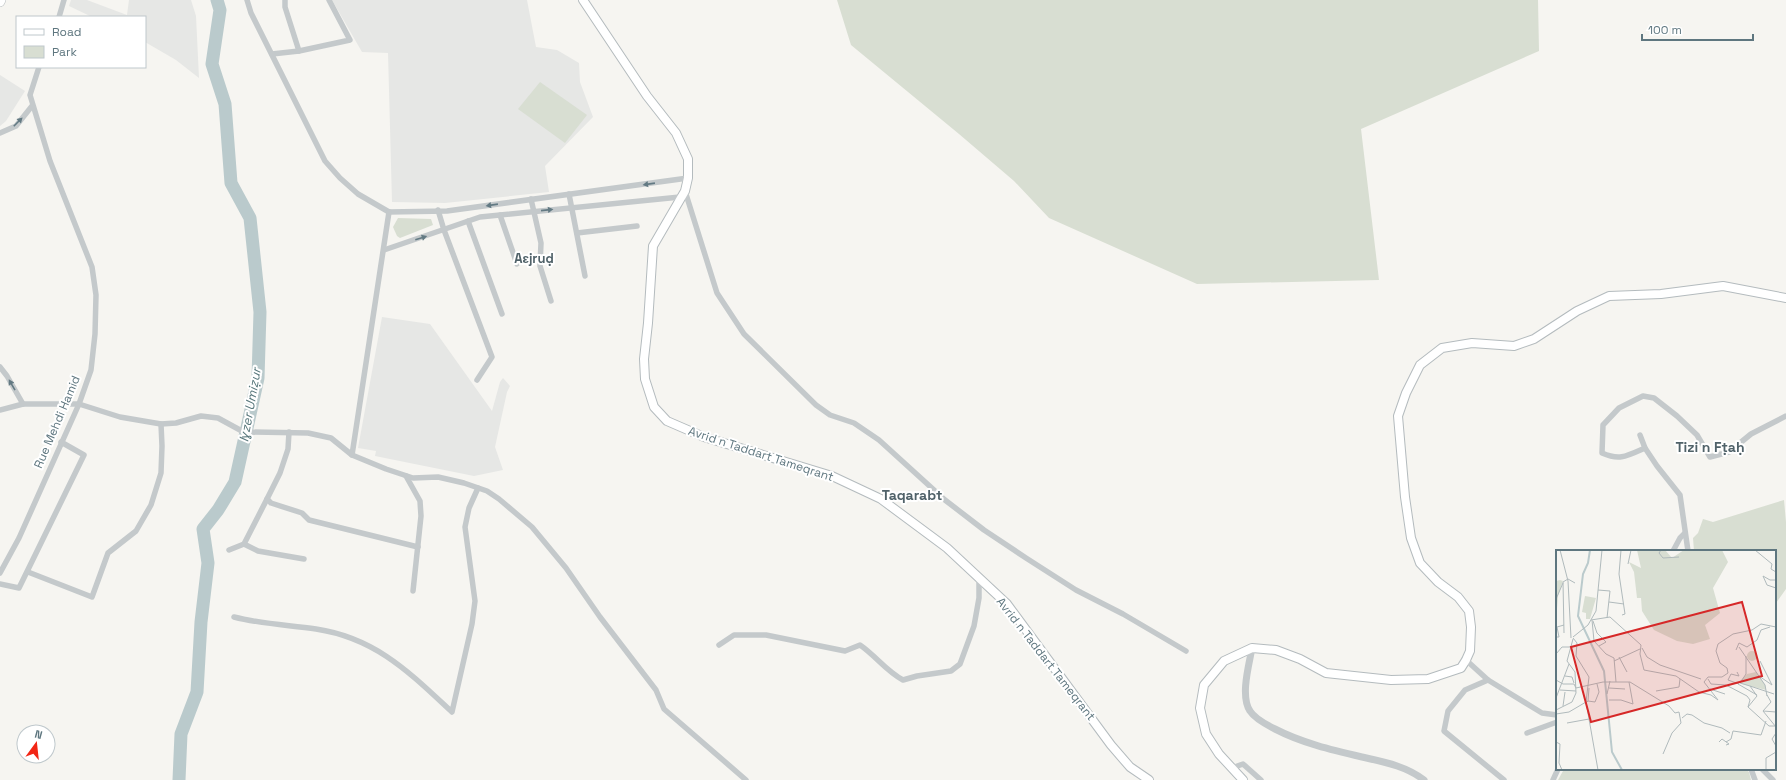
<svg xmlns="http://www.w3.org/2000/svg" width="1786" height="780" viewBox="0 0 1786 780" font-family="'Space Grotesk',sans-serif">
	<style>
		.built { fill: #e6e7e5 }
		.green { fill: #d8ded2 }
		.lines { fill: none; stroke-linecap: round; stroke-linejoin: round }
		.river { stroke: #bacacc; stroke-width: 13 }
		.secondary-casing { stroke: #b4bbbe; stroke-width: 10 }
		.primary-casing { stroke: #b5bbbd; stroke-width: 10 }
		.minor { stroke: #c4c9cb; stroke-width: 5.5 }
		.tertiary { stroke: #c4c9cb; stroke-width: 7 }
		.secondary { stroke: #fff; stroke-width: 8 }
		.primary { stroke: #fff; stroke-width: 9 }
		.oneway { fill: #637a83 }
		.labels { text-anchor: middle; dominant-baseline: central; stroke-width: 4; stroke-linejoin: round; paint-order: stroke }
		.street-label { font-size: 12px; fill: #5e767f; stroke: #fff }
		.neighbourhood-label { font-size: 13px; font-weight: bold; fill: #506269; stroke: #fff }
		.water-label { font-size: 13px; font-style: italic; fill: #58777b; stroke: #fff }
		.quarter-label { font-size: 14px; font-weight: bold; fill: #506269; stroke: #fff }
		.inset-river { fill: none; stroke: #bacacc; stroke-width: 2 }
		.inset-road { fill: none; stroke: #b0babc; stroke-width: 1 }
		.view { fill: #d62828; fill-opacity: 0.15; stroke: #d62828; stroke-width: 2 }
		.inset-edge { fill: none; stroke: #5e767f; stroke-width: 2 }
	</style>
	<rect width="100%" height="100%" fill="#f6f5f1"/>
	<!-- built -->
	<g class="built">
		<path d="M71,0H87L127,15L129,0H191L196,16L199,78L176,60L145,42V17H92L69,6Z"/>
		<path d="M332,0H527L536,47L557,50L579,63L580,82L593,117L545,166L549,192L445,203L392,202L388,53L362,52Z"/>
		<path d="M0,75L25,91L6,121L0,126Z"/>
		<path d="M382,317L430,324L492,411L500,382L503,378L510,386L507,392L495,447L503,470L474,476L375,456L376,451L358,448Z"/>
	</g>
	<!-- green -->
	<g class="green">
		<path d="M837,0H1538L1539,51L1361,129L1379,280L1197,284L1049,218L1014,181L959,134L851,45Z"/>
		<path d="M540,82L587,115L565,143L518,109Z"/>
		<path d="M398,218L431,219L433,225L400,238L397,236L393,227Z"/>
		<path d="M1784,500L1786,522V589L1776,603H1775V551H1694L1693,538L1698,533L1703,519L1713,522Z"/>
		<path d="M1565,769H1745L1749,772L1751,780H1558L1563,771Z"/>
	</g>
	<g class="lines">
		<!-- river -->
		<path class="river" d="M179,780L181,734L197,692L201,622L208,563L203,529L218,510L235,482L258,378L260,312L250,218L231,183L225,104L212,64L220,10L217,0"/>
		<!-- secondary casing -->
		<g class="secondary-casing">
			<g id="secondary">
				<path d="M583,0L647,96L676,133L688,159V178L685,191L653,246L648,323L644,359L645,379L654,407L667,421L704,437L832,476L881,499L947,548L1007,604L1111,745L1130,767L1149,780"/>
				<path d="M1243,780L1219,754L1206,734L1200,708L1204,685L1224,661L1252,648L1276,650L1300,659L1326,673L1391,680L1428,679L1461,668L1466,660L1470,651L1471,627L1469,611L1458,597L1438,582L1420,563L1411,538L1405,497L1398,416L1406,393L1420,365L1442,348L1472,343L1514,346L1534,339L1577,311L1609,296L1661,294L1723,286L1786,298"/>
			</g>
		</g>
		<!-- primary casing -->
		<g class="primary-casing">
			<path id="primary" d="M0,2L1,0"/>
		</g>
		<!-- minor -->
		<g class="minor">
			<path d="M247,0L251,13L325,161L340,178L358,194L389,212"/>
			<path d="M285,0V7L299,51"/>
			<path d="M59,17L64,0"/>
			<path d="M272,54L299,51L350,40L329,0"/>
			<path d="M0,133L16,126L32,106"/>
			<path d="M685,191L717,293L744,334L816,405L830,415L854,423L879,440L945,500L984,530L1026,558L1076,590L1123,614L1186,651"/>
			<path d="M569,194L585,276"/>
			<path d="M531,199L541,243L540,266L551,301"/>
			<path d="M438,210L444,230L492,357L477,380"/>
			<path d="M389,212L447,211L688,178"/>
			<path d="M500,215L517,264"/>
			<path d="M468,221L502,314"/>
			<path d="M577,233L637,226"/>
			<path d="M384,250L480,217L680,197"/>
			<path d="M0,367L7,376L23,404"/>
			<path d="M0,410L23,404H79L120,417L161,424L176,423L201,416L218,418L240,430L248,432L308,433L331,438L352,455L386,469L413,478L438,477L464,483L487,491L499,499L532,527L566,568L600,617L656,690L664,709L746,780"/>
			<path d="M1640,435L1645,448L1657,466L1680,495L1688,551"/>
			<path d="M1645,448C1627,456 1620,461 1602,453L1603,425L1619,408L1643,396L1654,398L1677,416L1697,435L1710,457L1729,452L1751,434L1786,416"/>
			<path d="M352,455L389,212"/>
			<path d="M406,476L420,501L421,516L413,591"/>
			<path d="M267,499L271,503L302,513L309,520L418,547"/>
			<path d="M244,544L258,551L304,559"/>
			<path d="M229,550L244,544L267,499L280,473L288,449L289,432"/>
			<path d="M1673,551L1680,538L1685,533"/>
			<path d="M28,572L92,597L108,553L136,531L151,505L161,473L162,446L161,424"/>
			<path d="M0,573L19,538L79,404L91,370L95,334L96,295L92,267L50,161L30,95L39,67"/>
			<path d="M0,584L19,588L84,455L61,442"/>
			<path d="M234,617C261,624 288,625 316,629C376,638 410,673 452,712L472,624L475,601L465,527L469,508L478,488"/>
			<path d="M719,645L734,635H766L845,651L860,645C876,656 886,671 903,680L917,676L951,671L960,664L974,626L979,598V578"/>
			<path d="M1466,660L1488,680L1542,713L1557,715"/>
			<path d="M1488,680L1465,690L1448,711L1444,731L1504,780"/>
			<path d="M1527,733L1557,722"/>
			<path d="M1232,768L1243,764L1261,780"/>
			<path d="M1751,769L1755,780"/>
			<path d="M1762,769L1773,780"/>
			<path d="M1553,780L1558,769"/>
		</g>
		<!-- tertiary -->
		<path class="tertiary" d="M1252,648C1249,665 1240,696 1250,711C1255,719 1267,725 1275,729C1302,743 1332,750 1362,757C1384,762 1406,766 1424,780"/>
		<!-- secondary -->
		<use href="#secondary" class="secondary"/>
		<!-- primary -->
		<use href="#primary" class="primary"/>
	</g>
	<!-- one-way arrows -->
	<defs><path id="oneway-solid" d="M-6-.8H1V-3.2L6.5 0L1 3.2V.8H-6Z"/></defs>
	<g class="oneway">
		<use href="#oneway-solid" transform="translate(18 122) rotate(-45)"/>
		<use href="#oneway-solid" transform="translate(649 184) rotate(172)"/>
		<use href="#oneway-solid" transform="translate(492 205) rotate(172)"/>
		<use href="#oneway-solid" transform="translate(547 210) rotate(-6)"/>
		<use href="#oneway-solid" transform="translate(421 238) rotate(-18)"/>
		<use href="#oneway-solid" transform="translate(12 385) rotate(-120)"/>
	</g>
	<g class="labels">
		<!-- street labels -->
		<g class="street-label">
			<text transform="translate(57 422) rotate(-67)">Rue Mehdi Hamid</text>
			<text transform="translate(761 454) rotate(18)">Avrid n Taddart Tameqrant</text>
			<text transform="translate(1046 659) rotate(52)">Avrid n Taddart Tameqrant</text>
		</g>
		<!-- neighbourhood labels -->
		<g class="neighbourhood-label">
			<text x="534" y="258">Aɛjruḍ</text>
		</g>
		<!-- water labels -->
		<g class="water-label">
			<text transform="translate(250 405) rotate(-80)">Iɣzer Umiẓur</text>
		</g>
		<!-- quarter labels -->
		<g class="quarter-label">
			<text x="1710" y="447">Tizi n Fṭaḥ</text>
			<text x="912" y="495">Taqarabt</text>
		</g>
	</g>
	<!-- overview -->
	<g transform="translate(1556 550)">
		<rect width="220" height="220" fill="#f6f5f1"/>
		<path d="M81,0H109L116,8L128,0H166L172,12L157,38L164,63L149,75L154,89L137,94L121,91L98,80L86,61L85,48H81L78,22L73,12L85,18ZM4,30L7,31L2,46L0,72V31ZM29,46L40,48L34,69H30V63L26,62ZM191 106a5 5 0 1 1 10 0a5 5 0 1 1-10 0ZM200,122L209,135L210,140L186,134L184,131L191,124Z" fill="#d8ded2"/>
		<path class="inset-river" d="M34,0L32,13L27,24L22,66L48,121L56,202L66,220"/>
		<path class="inset-road" d="M4,0L12,31L15,88M65,0L63,24L69,64L66,65M105,0L103,3L107,8L123,7M199,0L216,14L215,19L220,22M72,14L75,0M220,30H214L207,26L211,35L220,38M42,40L54,41L51,68M0,49L7,33M53,52L68,54M54,67L85,95L84,104L88,120L120,126L143,142L155,145L162,150L148,132L152,127H166L172,123L171,118L164,113L160,101L162,94L177,84L196,80L205,74L220,77M35,70L54,67M36,70L38,91L50,104L58,108M37,71L41,83L50,92L43,96M8,83L7,32L12,29L19,33M0,87H3L1,77L8,75M17,87L32,75L40,61L46,0M17,88L21,93L20,106L33,127L30,152L42,220M183,97L209,135L211,146M86,98L91,107L104,115L145,129M180,100L183,93L191,97L201,90L205,80L214,77M0,104L6,97H15M190,106V124L184,133L194,136M63,107L71,122M58,108L60,132M58,111L84,99M175,124L172,130L183,134M175,124L183,126L181,122M9,126L16,127L18,133M203,126L216,135L204,111M152,129L155,134L170,135L191,146L194,150L192,157M0,130L7,134H18L20,138L47,132H74L113,156L119,163L123,162L125,173L116,183L107,204M182,134L201,145M53,138L69,139M154,139L169,144M4,140L20,141M100,141L123,137L124,129M51,144L54,131M0,148L13,114M53,150H65L77,154L73,132M32,151L39,152L43,142L41,134M30,153L32,151L33,138M7,156L9,142M192,157L201,146L194,136L218,144M192,157L213,176H219M0,160L16,152L20,143L19,122L11,111L17,89M207,161L215,152L211,145M220,162L207,161L220,177M0,164L13,162L30,152M126,168L131,164L136,165L148,173L166,178L174,183M11,173L33,169M220,183L216,189L220,196M0,192L4,194L3,213L6,220M163,192L166,189L173,194L170,195M170,192L175,189L177,181L205,185L210,171M210,220V208L220,202"/>
		<path class="view" d="M186,52L206,126L35,172L15,97Z"/>
		<rect width="220" height="220" class="inset-edge"/>
	</g>
	<!-- legend -->
	<rect x="16" y="16" width="130" height="52" fill="#ffffff" stroke="#bfc8cc"/>
	<rect x="24" y="29" width="20" height="6" fill="#ffffff" stroke="#bfc8cc"/>
	<text x="52" y="36" font-size="12" fill="#5e767f">Road</text>
	<rect x="24" y="46" width="20" height="12" fill="#d8ded2" stroke="#bfc8cc"/>
	<text x="52" y="56" font-size="12" fill="#5e767f">Park</text>
	<!-- north arrow -->
	<g transform="translate(36 744) rotate(15)"><circle r="19" fill="#ffffff" stroke="#bfc8cc"/>
	<path d="M0-3L7 15L0 10L-7 15Z" fill="#f22615"/>
	<text y="-6" font-size="11" font-weight="bold" text-anchor="middle" fill="#5e767f">N</text>
	</g>
	<!-- scale -->
	<path d="M1642 34v6h111v-6" fill="none" stroke="#5e767f" stroke-width="2"/>
	<text x="1648" y="34" font-size="12" fill="#5e767f" stroke="#ffffff" stroke-width="3" paint-order="stroke">100 m</text>
</svg>
